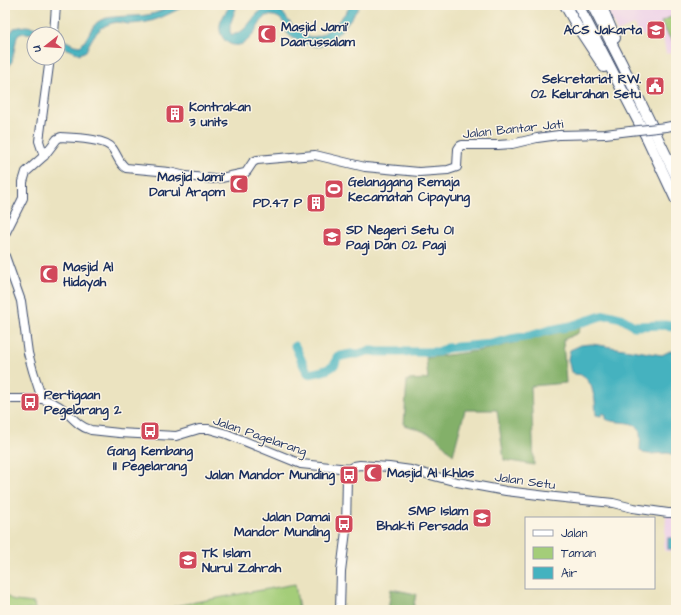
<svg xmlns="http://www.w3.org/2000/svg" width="681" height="615" viewBox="0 0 681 615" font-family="'Architects Daughter',sans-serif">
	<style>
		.built { fill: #edd0e9 }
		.green { fill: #a4cd79; stroke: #607e6c }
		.forest { fill: #83b069; stroke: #4f7064 }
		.water { fill: #44b2bf; stroke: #30708e }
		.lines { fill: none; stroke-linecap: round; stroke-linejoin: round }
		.river { stroke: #44b2bf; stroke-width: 9 }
		.secondary-casing { stroke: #3a4a6d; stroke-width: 10 }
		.highway-casing { stroke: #3a4a6d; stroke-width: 12 }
		.secondary { stroke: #fff; stroke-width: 8 }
		.highway { stroke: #fff; stroke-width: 10 }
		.secondary-bridge-casing { stroke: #3a4a6d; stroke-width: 10; stroke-linecap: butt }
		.secondary-bridge { stroke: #fff; stroke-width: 8 }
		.labels { text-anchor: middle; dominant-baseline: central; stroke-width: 3; stroke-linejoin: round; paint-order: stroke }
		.poi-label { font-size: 13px; font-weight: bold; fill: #1b2f5e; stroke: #fcf5e5; text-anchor: start }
		.street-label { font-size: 13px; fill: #1b2f5e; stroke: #fcf5e5 }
	</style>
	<rect width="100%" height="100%" fill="#fcf5e5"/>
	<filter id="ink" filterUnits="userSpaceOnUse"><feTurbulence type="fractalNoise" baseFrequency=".025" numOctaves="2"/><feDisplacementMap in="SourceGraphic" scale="8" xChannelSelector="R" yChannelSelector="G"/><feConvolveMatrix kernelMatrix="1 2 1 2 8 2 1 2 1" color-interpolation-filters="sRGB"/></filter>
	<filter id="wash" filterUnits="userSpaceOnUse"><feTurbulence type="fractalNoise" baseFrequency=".012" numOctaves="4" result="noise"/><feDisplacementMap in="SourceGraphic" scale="16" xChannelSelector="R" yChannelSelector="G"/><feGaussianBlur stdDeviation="0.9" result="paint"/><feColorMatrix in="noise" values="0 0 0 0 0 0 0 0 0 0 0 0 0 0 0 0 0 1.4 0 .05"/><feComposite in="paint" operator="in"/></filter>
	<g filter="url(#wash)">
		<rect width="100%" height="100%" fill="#ebe3c0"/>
		<!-- built -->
		<g class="built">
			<path d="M605,5H676V52L666,54L662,33L645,36L638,34L634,25L617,32Z"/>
			<path d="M666,515L676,516V552L664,551Z"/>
		</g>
		<!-- green -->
		<g class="green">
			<path d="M676,14V38L671,40L661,22Z"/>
			<path d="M295,584L299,610H170L174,606Z"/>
			<path d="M5,595L14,601L34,603L35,610H5Z"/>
		</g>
		<!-- forest -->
		<g class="forest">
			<path d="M581,327L578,333L563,340L566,383L531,386L534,465L504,460L497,410H465L453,455L435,436L415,428L404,425L407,380L428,379L426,358L484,350Z"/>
			<path d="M391,589L416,594L413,610H388Z"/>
		</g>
		<!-- water -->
		<g class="water">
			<path d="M173,5H187C174,11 161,19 147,22C141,23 134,24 128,24C124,23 120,22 116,22C99,25 92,37 86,51L80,54L58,45V37L74,45L80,46C89,39 90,25 101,20C111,15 135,17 147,15C156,14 165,9 173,5Z"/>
			<path d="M230,5H237L230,25V32L232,35C247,33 251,17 262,10C264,8 268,7 271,6C274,7 279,9 282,12C286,17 289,22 294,27C298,31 306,37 313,37C327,36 344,16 351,5H360C354,16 332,44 320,46C316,47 305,44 302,42C296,40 290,37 286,32C285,29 285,26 284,23C280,16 272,15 265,16C259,24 254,35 247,41C234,52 218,40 220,25C221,18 227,11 230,5Z"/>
			<path d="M26,26C35,27 43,29 52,34L22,33L17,36L12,61L5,74V56L7,51L10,34L14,28Z"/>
			<path d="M592,344L662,355L670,351L676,352V456L668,453L649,454L643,453L640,450C640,444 641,439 640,434C640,418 616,425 606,419V415L603,413L601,416L596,415L595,400L591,385L583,375L575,374L571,372L568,359L570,350L581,345Z"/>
			<rect x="668" y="538" width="8" height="11"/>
		</g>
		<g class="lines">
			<!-- river -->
			<path class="river" d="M295,346L304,366L309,374C317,372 330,371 335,364C336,362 336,360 337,357L351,354H358L368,351H373L378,352H438L447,348L492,344L511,339L530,336L550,330L571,326L601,316L609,315L621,318L634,326L666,325L676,327"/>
		</g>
	</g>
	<g filter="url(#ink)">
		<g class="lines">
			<!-- secondary casing -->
			<g class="secondary-casing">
				<g id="secondary">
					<path d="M54,34L56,5"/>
					<path d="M666,127L676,125"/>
					<path d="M44,156L39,141L50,58"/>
					<path d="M5,234L23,198V182L26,172L44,156L57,139L61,137C72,138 105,138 112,148C117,154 119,164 126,168L169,172L186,176L213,179L221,178L245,173L247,171L253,162L257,160L315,155L365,167L419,172L448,170L457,167L458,149L460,146L462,145H498L512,144L537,138L559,135L605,134L630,131"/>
					<path d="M5,256L21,301L28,353L33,371L42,399"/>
					<path d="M5,399H42C49,401 57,404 63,409C72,417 79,427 91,430L119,433L176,436L199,429H209L227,434L301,464L349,469"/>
					<path d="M349,469L354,466L360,465L389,467L411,470L457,482L506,491L555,497L613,503L633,508L668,513H676"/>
					<path d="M340,610L341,571L346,531L347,475L349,469"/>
				</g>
			</g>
			<!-- highway casing -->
			<g class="highway-casing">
				<g id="highway">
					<path d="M565,5L577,26L604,67"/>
					<path d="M578,5L647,138L676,200"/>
					<path d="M592,5L622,64L676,176"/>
					<path d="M601,5L615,38"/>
				</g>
			</g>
			<!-- secondary -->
			<use href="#secondary" class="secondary"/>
			<!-- highway -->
			<use href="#highway" class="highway"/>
			<!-- secondary-bridge casing -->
			<g class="secondary-bridge-casing">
				<path id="secondary-bridge" d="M630,131L666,127"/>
			</g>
			<!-- secondary-bridge -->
			<use href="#secondary-bridge" class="secondary-bridge"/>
		</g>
	</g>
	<!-- icons -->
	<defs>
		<g id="school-square" transform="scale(1)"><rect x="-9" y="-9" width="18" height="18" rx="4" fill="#d1495b" stroke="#fcf5e5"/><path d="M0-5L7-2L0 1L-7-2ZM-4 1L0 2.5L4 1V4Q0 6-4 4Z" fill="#fff"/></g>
		<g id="mosque-square" transform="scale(1)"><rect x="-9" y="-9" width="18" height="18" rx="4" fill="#d1495b" stroke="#fcf5e5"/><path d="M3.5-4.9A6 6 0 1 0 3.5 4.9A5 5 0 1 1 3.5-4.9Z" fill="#fff"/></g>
		<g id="civic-square" transform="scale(1)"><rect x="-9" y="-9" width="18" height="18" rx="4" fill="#d1495b" stroke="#fcf5e5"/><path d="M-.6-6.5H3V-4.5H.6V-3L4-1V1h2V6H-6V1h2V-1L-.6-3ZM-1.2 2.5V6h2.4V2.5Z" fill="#fff"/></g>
		<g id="building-square" transform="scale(1)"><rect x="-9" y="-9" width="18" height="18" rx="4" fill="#d1495b" stroke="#fcf5e5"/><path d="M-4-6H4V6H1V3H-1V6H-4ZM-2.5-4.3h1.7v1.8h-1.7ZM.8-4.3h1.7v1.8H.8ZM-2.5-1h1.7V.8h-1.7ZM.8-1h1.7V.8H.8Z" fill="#fff"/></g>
		<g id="stadium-square" transform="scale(1)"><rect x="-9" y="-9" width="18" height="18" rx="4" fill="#d1495b" stroke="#fcf5e5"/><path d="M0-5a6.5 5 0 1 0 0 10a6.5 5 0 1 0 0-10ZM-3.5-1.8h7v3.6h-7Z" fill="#fff"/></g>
		<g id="bus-square" transform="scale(1)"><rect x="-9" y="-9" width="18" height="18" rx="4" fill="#d1495b" stroke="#fcf5e5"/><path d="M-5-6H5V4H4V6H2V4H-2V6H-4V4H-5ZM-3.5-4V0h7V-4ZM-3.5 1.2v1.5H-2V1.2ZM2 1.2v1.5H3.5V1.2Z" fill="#fff"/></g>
	</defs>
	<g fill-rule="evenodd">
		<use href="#school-square" x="656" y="30"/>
		<use href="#mosque-square" x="267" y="34"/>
		<use href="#civic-square" x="655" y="86"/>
		<use href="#building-square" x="175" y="114"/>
		<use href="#mosque-square" x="239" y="184"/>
		<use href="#stadium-square" x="334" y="189"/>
		<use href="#building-square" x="316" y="203"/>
		<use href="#school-square" x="332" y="237"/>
		<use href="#mosque-square" x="49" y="274"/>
		<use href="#bus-square" x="30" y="402"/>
		<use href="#bus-square" x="150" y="431"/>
		<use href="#mosque-square" x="373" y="473"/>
		<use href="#bus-square" x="349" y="475"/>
		<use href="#school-square" x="482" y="518"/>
		<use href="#bus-square" x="344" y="524"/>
		<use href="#school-square" x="188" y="560"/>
	</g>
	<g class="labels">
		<!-- poi labels -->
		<g class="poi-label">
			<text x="281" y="27">Masjid Jami'<tspan x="281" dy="15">Daarussalam</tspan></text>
			<text x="642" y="30" text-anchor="end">ACS Jakarta</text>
			<text x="641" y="79" text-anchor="end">Sekretariat RW.<tspan x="641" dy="15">02 Kelurahan Setu</tspan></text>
			<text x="189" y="107">Kontrakan<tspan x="189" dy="15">3 units</tspan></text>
			<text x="225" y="177" text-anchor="end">Masjid Jami'<tspan x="225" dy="15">Darul Arqom</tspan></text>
			<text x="348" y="182">Gelanggang Remaja<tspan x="348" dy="15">Kecamatan Cipayung</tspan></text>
			<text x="302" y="203" text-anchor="end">PD.47 P</text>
			<text x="346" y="230">SD Negeri Setu 01<tspan x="346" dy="15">Pagi Dan 02 Pagi</tspan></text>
			<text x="63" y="267">Masjid Al<tspan x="63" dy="15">Hidayah</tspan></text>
			<text x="44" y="395">Pertigaan<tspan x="44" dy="15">Pegelarang 2</tspan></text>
			<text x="150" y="451" text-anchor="middle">Gang Kembang<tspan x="150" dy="15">II Pegelarang</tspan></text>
			<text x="387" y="473">Masjid Al Ikhlas</text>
			<text x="335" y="475" text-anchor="end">Jalan Mandor Munding</text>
			<text x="468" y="511" text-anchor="end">SMP Islam<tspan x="468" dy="15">Bhakti Persada</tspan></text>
			<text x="330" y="517" text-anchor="end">Jalan Damai<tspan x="330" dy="15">Mandor Munding</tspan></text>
			<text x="202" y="553">TK Islam<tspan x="202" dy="15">Nurul Zahrah</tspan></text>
		</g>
		<!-- street labels -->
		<g class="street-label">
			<text transform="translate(513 129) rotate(-6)">Jalan Bantar Jati</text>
			<text transform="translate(260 436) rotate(19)">Jalan Pagelarang</text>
			<text transform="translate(525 481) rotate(8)">Jalan Setu</text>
		</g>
	</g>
	<!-- margin -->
	<rect width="681" height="615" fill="none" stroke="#fcf5e5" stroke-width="20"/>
	<!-- legend -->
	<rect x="525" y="517" width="130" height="72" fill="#fcf5e5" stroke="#a2a6af"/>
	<rect x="533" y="530" width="20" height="6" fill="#ffffff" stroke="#a2a6af"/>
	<text x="561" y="537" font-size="12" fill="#1b2f5e">Jalan</text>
	<rect x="533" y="547" width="20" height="12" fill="#a4cd79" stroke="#a2a6af"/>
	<text x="561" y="557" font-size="12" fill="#1b2f5e">Taman</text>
	<rect x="533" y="567" width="20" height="12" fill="#44b2bf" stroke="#a2a6af"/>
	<text x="561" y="577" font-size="12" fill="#1b2f5e">Air</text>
	<!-- north arrow -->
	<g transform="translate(46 46) rotate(253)"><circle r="19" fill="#fcf5e5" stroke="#a2a6af"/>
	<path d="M0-3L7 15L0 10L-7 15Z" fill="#d1495b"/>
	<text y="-6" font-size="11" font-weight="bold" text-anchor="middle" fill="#1b2f5e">U</text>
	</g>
</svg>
